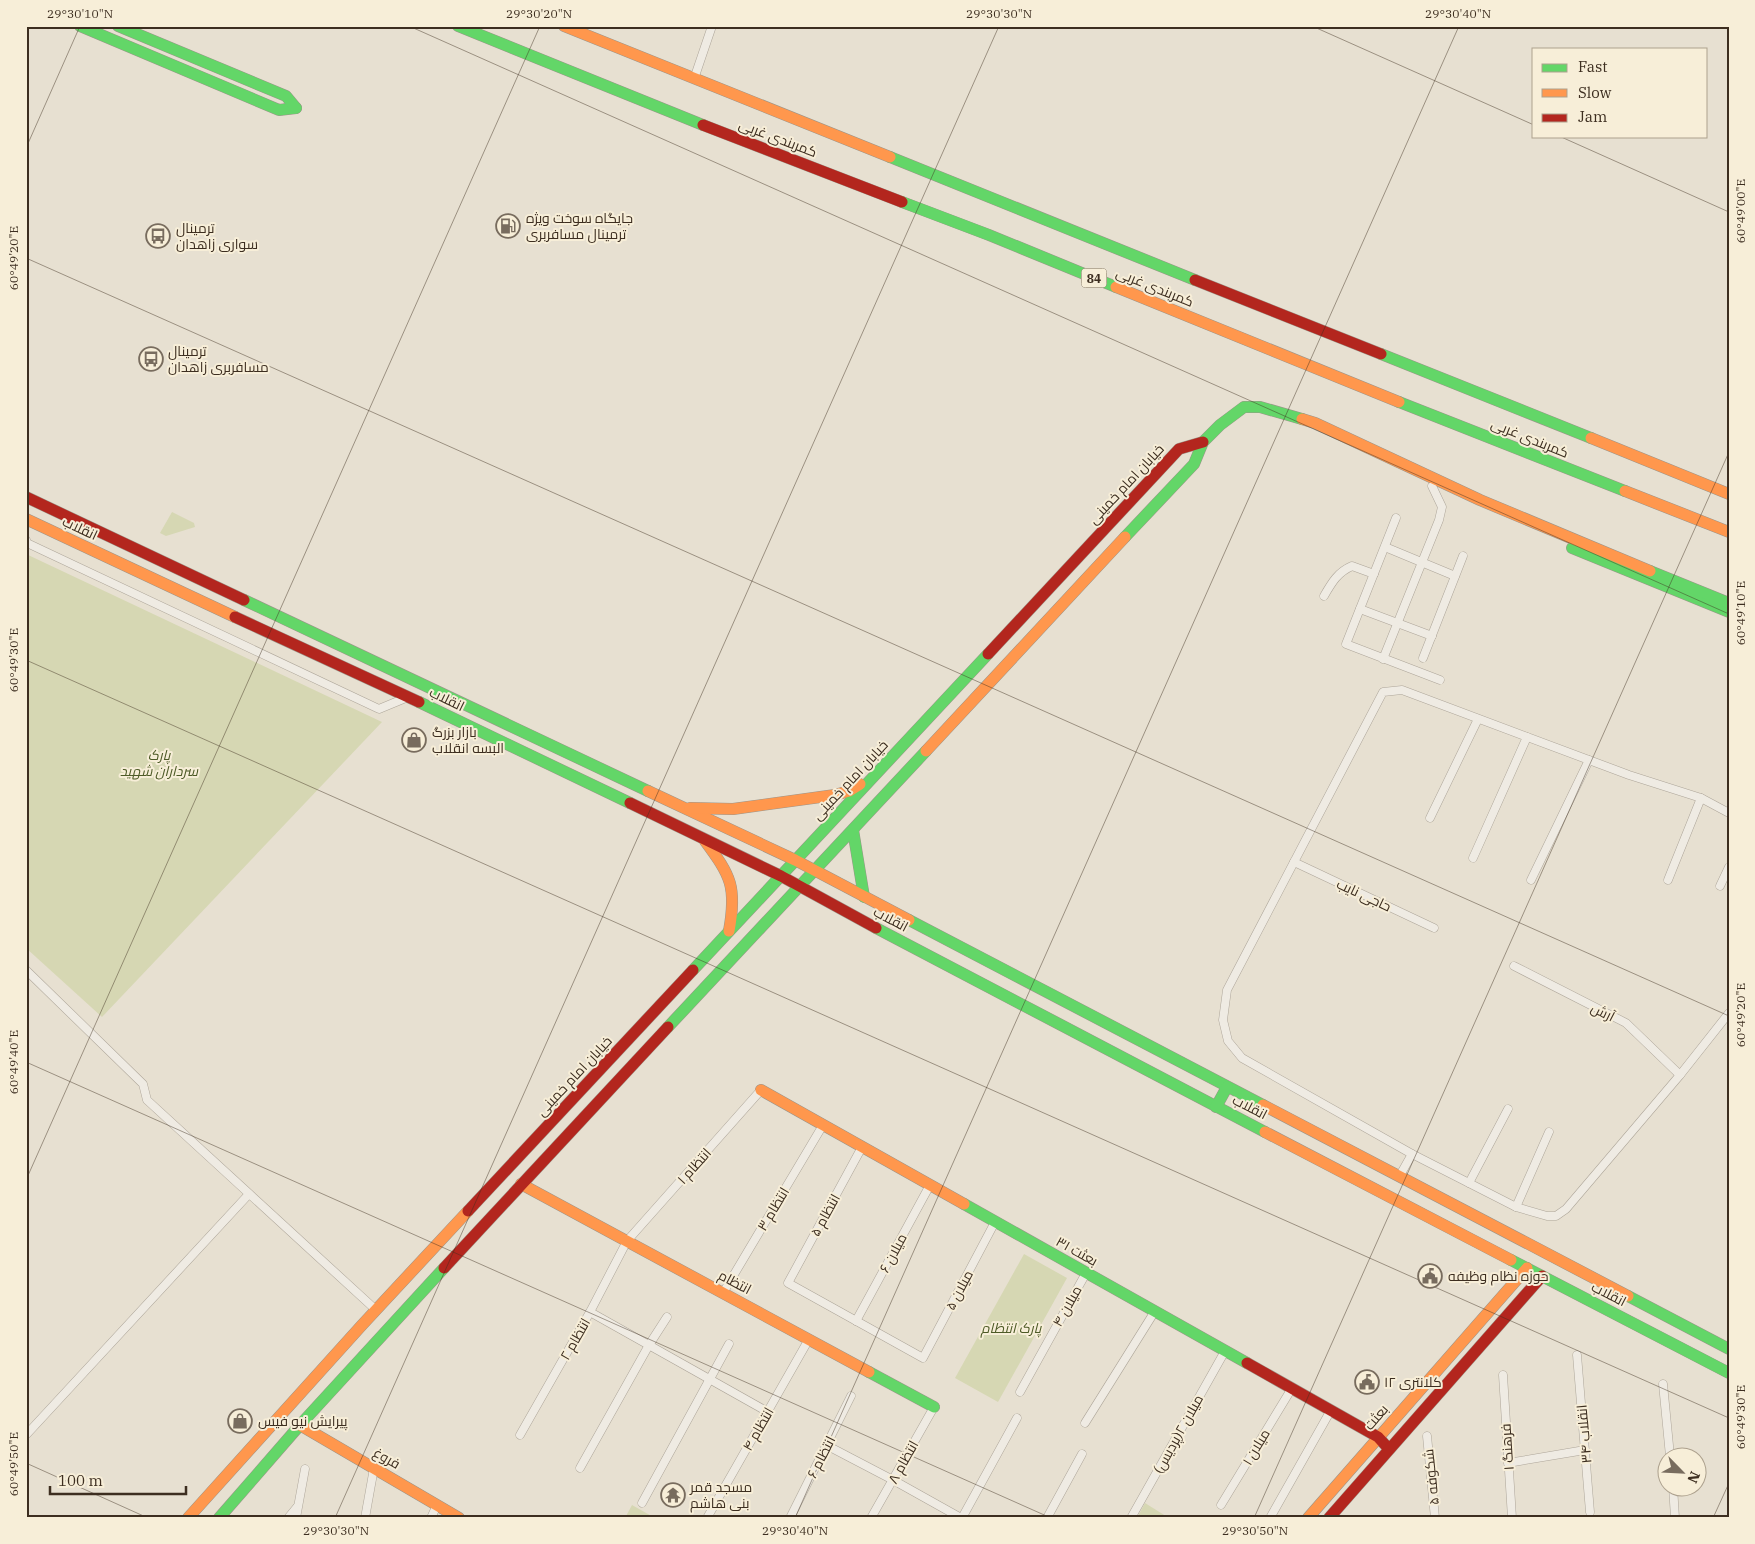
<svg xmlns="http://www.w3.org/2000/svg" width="1755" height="1544" viewBox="0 0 1755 1544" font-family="'IBM Plex Serif',Cairo,serif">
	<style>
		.green { fill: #d6d7b3 }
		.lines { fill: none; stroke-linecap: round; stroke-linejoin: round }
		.street-casing { stroke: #ada599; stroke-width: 9 }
		.fast-casing { stroke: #9c958a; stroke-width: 12 }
		.slow-casing { stroke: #9c958a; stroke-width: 12 }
		.jam-casing { stroke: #9c958a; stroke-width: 12 }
		.street { stroke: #efebe3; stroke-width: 8 }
		.fast { stroke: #63d668; stroke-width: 11 }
		.slow { stroke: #ff974d; stroke-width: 11 }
		.jam { stroke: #b3261e; stroke-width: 11 }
		.ticks { fill: none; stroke: #3d2e20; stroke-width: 1; stroke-opacity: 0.45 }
		.labels { text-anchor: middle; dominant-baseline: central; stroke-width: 4; stroke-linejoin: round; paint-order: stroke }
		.shield { fill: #f7eed8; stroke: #756857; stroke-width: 1 }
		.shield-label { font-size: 12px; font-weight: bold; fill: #3d2e20 }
		.street-label { font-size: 14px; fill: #3d2e20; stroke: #f7eed8 }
		.poi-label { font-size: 14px; fill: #3d2e20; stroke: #f7eed8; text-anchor: start }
		.park-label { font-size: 14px; font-style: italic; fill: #4d5a26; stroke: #f7eed8 }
		.neatline { fill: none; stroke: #3d2e20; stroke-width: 2 }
		.ticks-label { font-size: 12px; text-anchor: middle; fill: #3d2e20 }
	</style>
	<rect width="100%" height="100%" fill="#e7e0d1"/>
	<!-- green -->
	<g class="green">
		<path d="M172,512L194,523L195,527L166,536L160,533Z"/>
		<path d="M26,554L382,722L102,1017L26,948Z"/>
		<path d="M1024,1254L1067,1278L998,1402L955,1378Z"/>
		<path d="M1145,1503L1169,1518H1137Z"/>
		<path d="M632,1505L655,1518H625Z"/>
	</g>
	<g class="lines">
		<!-- street casing -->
		<g class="street-casing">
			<g id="street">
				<path d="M694,79L712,26"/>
				<path d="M1396,518L1346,644L1440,680"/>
				<path d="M26,540L27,543L379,709L408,697"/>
				<path d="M1385,547L1455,576"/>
				<path d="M1324,596C1332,582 1338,572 1352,566L1374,574"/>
				<path d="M1360,609L1432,636"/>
				<path d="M1423,658L1463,556"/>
				<path d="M1383,659L1439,520L1442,507L1432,486"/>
				<path d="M1729,813L1701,798L1629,775L1402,690L1383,692L1227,990L1223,1020L1228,1041L1242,1058L1412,1154L1516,1207L1547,1216H1556L1566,1209L1680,1075L1729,1013"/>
				<path d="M1430,818L1478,719"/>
				<path d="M1473,858L1527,737"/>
				<path d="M1294,862L1434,928"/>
				<path d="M1531,880L1589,760"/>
				<path d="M1668,880L1701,798"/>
				<path d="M1720,886L1729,867"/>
				<path d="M1514,966L1626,1023L1680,1075"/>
				<path d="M26,970L143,1084L147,1100L376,1310"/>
				<path d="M862,1147L788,1283L923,1358L995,1222"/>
				<path d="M1399,1177L1412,1154"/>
				<path d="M1469,1183L1508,1109"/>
				<path d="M1516,1207L1549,1132"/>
				<path d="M723,1293L823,1125"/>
				<path d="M590,1312L768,1412"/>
				<path d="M856,1321L930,1185"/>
				<path d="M1577,1355L1590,1512"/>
				<path d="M1503,1375L1512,1518"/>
				<path d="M1663,1384L1670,1456"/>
				<path d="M1020,1392L1086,1273"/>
				<path d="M1085,1423L1155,1311"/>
				<path d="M26,1435L249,1194"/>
				<path d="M520,1435L590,1312L627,1241L761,1090"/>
				<path d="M1427,1436L1435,1518"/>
				<path d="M826,1445L893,1480L961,1518"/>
				<path d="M1508,1463L1585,1450"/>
				<path d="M580,1468L649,1345L667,1317"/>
				<path d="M1673,1486L1675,1518"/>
				<path d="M642,1503L729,1344"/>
				<path d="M1221,1505L1292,1388"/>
				<path d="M288,1518L297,1507"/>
				<path d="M296,1518L305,1469"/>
				<path d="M365,1518L374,1468"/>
				<path d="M431,1518L437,1505"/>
				<path d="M707,1518L809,1339"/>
				<path d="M790,1518L851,1396"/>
				<path d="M871,1518L934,1407"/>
				<path d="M962,1518L1017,1418"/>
				<path d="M1047,1518L1082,1454"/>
				<path d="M1131,1518L1225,1351"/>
				<path d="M1270,1518L1331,1410"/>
			</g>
		</g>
		<!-- fast casing -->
		<g class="fast-casing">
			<g id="fast">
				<path d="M80,26L279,110L296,108"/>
				<path d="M118,26L286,96L296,108"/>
				<path d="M458,26L703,125"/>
				<path d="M890,157L1195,280"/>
				<path d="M902,202L989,235L1116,287"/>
				<path d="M1381,354L1591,438"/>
				<path d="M1399,402L1625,491"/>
				<path d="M1125,537L1194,464L1203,442L1220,425L1244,407H1260L1302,419"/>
				<path d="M1572,548L1729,612"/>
				<path d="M1650,571L1729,603"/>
				<path d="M244,600L648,791"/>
				<path d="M419,702L630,803"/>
				<path d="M853,830L864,897"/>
				<path d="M909,920L1263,1105"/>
				<path d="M876,928L1265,1132"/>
				<path d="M693,970L988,654"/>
				<path d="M668,1027L926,751"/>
				<path d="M1216,1107L1227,1087"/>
				<path d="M964,1204L1247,1363"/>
				<path d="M1511,1260L1729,1373"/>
				<path d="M1628,1296L1729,1349"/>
				<path d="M869,1372L934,1407"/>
				<path d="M219,1518L300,1425L444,1268"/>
			</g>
		</g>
		<!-- slow casing -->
		<g class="slow-casing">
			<g id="slow">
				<path d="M564,26L890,157"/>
				<path d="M1116,287L1399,402"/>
				<path d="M1302,419L1315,423L1480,500L1650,571"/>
				<path d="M1591,438L1729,494"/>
				<path d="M1625,491L1729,532"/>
				<path d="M26,519L235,617"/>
				<path d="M926,751L1125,537"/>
				<path d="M648,791L795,860L909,920"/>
				<path d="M690,808L733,809L835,795L849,791L860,784"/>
				<path d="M705,841C731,876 737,887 729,931"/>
				<path d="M761,1090L964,1204"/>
				<path d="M1263,1105L1628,1296"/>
				<path d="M1265,1132L1511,1260"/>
				<path d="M521,1184L869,1372"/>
				<path d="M300,1425L459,1518"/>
				<path d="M188,1518L362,1325L468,1211"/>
				<path d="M1308,1518L1527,1268"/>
			</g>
		</g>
		<!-- jam casing -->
		<g class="jam-casing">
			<g id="jam">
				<path d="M703,125L902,202"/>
				<path d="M1195,280L1381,354"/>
				<path d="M26,497L244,600"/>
				<path d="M235,617L419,702"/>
				<path d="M988,654L1179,449L1203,442"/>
				<path d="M630,803L781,876L876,928"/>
				<path d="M468,1211L693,970"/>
				<path d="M444,1268L668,1027"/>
				<path d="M1247,1363L1378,1437L1389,1449"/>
				<path d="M1329,1518L1542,1276"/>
			</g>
		</g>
		<!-- street -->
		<use href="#street" class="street"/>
		<!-- fast -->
		<use href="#fast" class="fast"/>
		<!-- slow -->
		<use href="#slow" class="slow"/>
		<!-- jam -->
		<use href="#jam" class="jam"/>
	</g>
	<!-- ticks -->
	<path class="ticks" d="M409,26L1729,614M1312,26L1534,125M1559,136L1729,212M26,148L80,26M26,258L1729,1016M26,660L1729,1418M26,1062L1051,1518M26,1180L540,26M26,1463L148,1518M335,1518L999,26M795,1518L1459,26M1254,1518L1729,452M1713,1518L1729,1483"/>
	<!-- icons -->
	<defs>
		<g id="fuel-ring" transform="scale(1.25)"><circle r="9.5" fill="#f7eed8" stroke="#786c5e" stroke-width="1.5"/><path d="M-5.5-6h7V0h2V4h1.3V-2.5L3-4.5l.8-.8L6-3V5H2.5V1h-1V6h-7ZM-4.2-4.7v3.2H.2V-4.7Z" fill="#786c5e"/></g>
		<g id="bus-ring" transform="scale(1.25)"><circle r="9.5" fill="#f7eed8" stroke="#786c5e" stroke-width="1.5"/><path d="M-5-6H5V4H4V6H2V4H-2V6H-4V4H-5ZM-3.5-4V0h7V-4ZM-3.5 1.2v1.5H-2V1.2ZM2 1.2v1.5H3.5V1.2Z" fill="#786c5e"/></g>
		<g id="shop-ring" transform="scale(1.25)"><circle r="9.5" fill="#f7eed8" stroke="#786c5e" stroke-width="1.5"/><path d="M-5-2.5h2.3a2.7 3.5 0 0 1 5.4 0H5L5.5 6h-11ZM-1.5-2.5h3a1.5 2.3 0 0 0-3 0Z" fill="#786c5e"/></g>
		<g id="civic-ring" transform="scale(1.25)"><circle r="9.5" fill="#f7eed8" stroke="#786c5e" stroke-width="1.5"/><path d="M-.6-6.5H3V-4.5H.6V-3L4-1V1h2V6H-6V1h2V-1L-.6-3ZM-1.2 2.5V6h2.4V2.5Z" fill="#786c5e"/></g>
		<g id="temple-ring" transform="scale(1.25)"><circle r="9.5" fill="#f7eed8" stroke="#786c5e" stroke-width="1.5"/><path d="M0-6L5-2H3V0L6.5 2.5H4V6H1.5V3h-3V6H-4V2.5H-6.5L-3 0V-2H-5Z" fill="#786c5e"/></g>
	</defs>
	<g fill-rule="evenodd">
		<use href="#fuel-ring" x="508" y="226"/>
		<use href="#bus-ring" x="158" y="236"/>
		<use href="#bus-ring" x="151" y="359"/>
		<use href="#shop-ring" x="414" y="740"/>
		<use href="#civic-ring" x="1430" y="1276"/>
		<use href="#civic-ring" x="1367" y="1382"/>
		<use href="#shop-ring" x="240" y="1421"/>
		<use href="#temple-ring" x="673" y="1495"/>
	</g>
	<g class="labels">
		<!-- shield labels -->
		<rect class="shield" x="1081.5" y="268.5" width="25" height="19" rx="4"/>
		<g class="shield-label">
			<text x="1094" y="278">84</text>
		</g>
		<!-- street labels -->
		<g class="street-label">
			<text transform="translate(778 138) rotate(21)">کمربندی غربی</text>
			<text transform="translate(1155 287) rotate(22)">کمربندی غربی</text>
			<text transform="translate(1530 438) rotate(22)">کمربندی غربی</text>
			<text transform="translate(1126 484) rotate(-47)">خیابان امام خمینی</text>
			<text transform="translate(80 528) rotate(25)">انقلاب</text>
			<text transform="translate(447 699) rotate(26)">انقلاب</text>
			<text transform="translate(850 780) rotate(-47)">خیابان امام خمینی</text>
			<text transform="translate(1364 895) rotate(25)">حاجی نایب</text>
			<text transform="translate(891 919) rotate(28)">انقلاب</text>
			<text transform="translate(1603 1012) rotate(27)">آرش</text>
			<text transform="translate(574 1076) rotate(-47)">خیابان امام خمینی</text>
			<text transform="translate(1250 1107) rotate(27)">انقلاب</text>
			<text transform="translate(694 1166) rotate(-48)">انتظام ۱</text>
			<text transform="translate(773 1209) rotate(-59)">انتظام ۳</text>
			<text transform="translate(825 1215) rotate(-61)">انتظام ۵</text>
			<text transform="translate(1077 1251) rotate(29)">بعثت ۳۱</text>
			<text transform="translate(893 1253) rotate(-62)">میلان ۶</text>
			<text transform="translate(735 1282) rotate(28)">انتظام</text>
			<text transform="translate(959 1290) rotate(-62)">میلان ۵</text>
			<text transform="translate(1609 1294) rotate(27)">انقلاب</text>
			<text transform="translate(1067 1306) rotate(-61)">میلان ۴</text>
			<text transform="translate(575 1339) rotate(-60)">انتظام ۲</text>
			<text transform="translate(1376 1417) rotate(-49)">بعثت</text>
			<text transform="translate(758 1429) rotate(-60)">انتظام ۴</text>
			<text transform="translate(1178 1434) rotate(-61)">میلان ۲(پردیس)</text>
			<text transform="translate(1584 1434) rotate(-95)">انقلاب ۳۴</text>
			<text transform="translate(1256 1447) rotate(-59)">میلان ۱</text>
			<text transform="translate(1507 1447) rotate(-94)">فرهنگ ۱</text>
			<text transform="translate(821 1457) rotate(-63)">انتظام ۶</text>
			<text transform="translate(387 1458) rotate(30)">فروغ</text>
			<text transform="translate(903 1462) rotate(-61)">انتظام ۸</text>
			<text transform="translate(1431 1477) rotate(-96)">شکوفه ۵</text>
		</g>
		<!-- poi labels -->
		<g class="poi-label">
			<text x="526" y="218">جایگاه سوخت ویژه<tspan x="526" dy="16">ترمینال مسافربری</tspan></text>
			<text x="176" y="228">ترمینال<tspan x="176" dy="16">سواری زاهدان</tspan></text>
			<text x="168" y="351">ترمینال<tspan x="168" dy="16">مسافربری زاهدان</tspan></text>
			<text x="432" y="732">بازار بزرگ<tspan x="432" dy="16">البسه انقلاب</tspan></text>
			<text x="1448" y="1276">حوزه نظام وظیفه</text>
			<text x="1384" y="1382">کلانتری ۱۲</text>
			<text x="258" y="1421">پیرایش نیو فیس</text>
			<text x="690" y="1487">مسجد قمر<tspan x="690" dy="16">بنی هاشم</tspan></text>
		</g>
		<!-- park labels -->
		<g class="park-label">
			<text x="159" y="755">پارک<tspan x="159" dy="16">سرداران شهید</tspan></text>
			<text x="1011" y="1328">پارک انتظام</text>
		</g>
	</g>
	<!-- border -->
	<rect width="1755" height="1544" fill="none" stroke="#f7eed8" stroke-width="55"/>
	<!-- legend -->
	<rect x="1532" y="48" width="175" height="90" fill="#f7eed8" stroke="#ada18e"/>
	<rect x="1542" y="64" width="25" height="8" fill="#63d668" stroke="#ada18e"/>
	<text x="1578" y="72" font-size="15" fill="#3d2e20">Fast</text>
	<rect x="1542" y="89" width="25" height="8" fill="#ff974d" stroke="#ada18e"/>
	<text x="1578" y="98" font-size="15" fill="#3d2e20">Slow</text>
	<rect x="1542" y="114" width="25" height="8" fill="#b3261e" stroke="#ada18e"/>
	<text x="1578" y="122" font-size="15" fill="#3d2e20">Jam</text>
	<!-- north arrow -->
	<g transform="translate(1682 1472) rotate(114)"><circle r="24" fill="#f7eed8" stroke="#ada18e"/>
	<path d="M0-4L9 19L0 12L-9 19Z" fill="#786c5e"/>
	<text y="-8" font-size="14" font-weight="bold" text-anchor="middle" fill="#3d2e20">N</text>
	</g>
	<!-- scale -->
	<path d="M50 1486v8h136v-8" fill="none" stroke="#3d2e20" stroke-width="2.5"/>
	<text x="58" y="1486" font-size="15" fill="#3d2e20" stroke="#f7eed8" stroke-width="4" paint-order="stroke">100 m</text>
	<rect x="28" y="28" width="1700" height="1488" class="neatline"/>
	<g class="ticks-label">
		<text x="80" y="18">29°30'10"N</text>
		<text x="539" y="18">29°30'20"N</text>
		<text x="999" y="18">29°30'30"N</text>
		<text x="1458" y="18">29°30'40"N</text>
		<text transform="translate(1741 211) rotate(-90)" y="4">60°49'00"E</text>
		<text transform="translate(14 258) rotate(-90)" y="4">60°49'20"E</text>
		<text transform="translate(1741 613) rotate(-90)" y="4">60°49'10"E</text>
		<text transform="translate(14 660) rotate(-90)" y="4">60°49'30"E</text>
		<text transform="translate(1741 1015) rotate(-90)" y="4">60°49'20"E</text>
		<text transform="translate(14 1062) rotate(-90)" y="4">60°49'40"E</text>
		<text transform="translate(1741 1417) rotate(-90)" y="4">60°49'30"E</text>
		<text transform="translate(14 1464) rotate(-90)" y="4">60°49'50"E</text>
		<text x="336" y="1535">29°30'30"N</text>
		<text x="795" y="1535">29°30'40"N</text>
		<text x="1255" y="1535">29°30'50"N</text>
	</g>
</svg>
